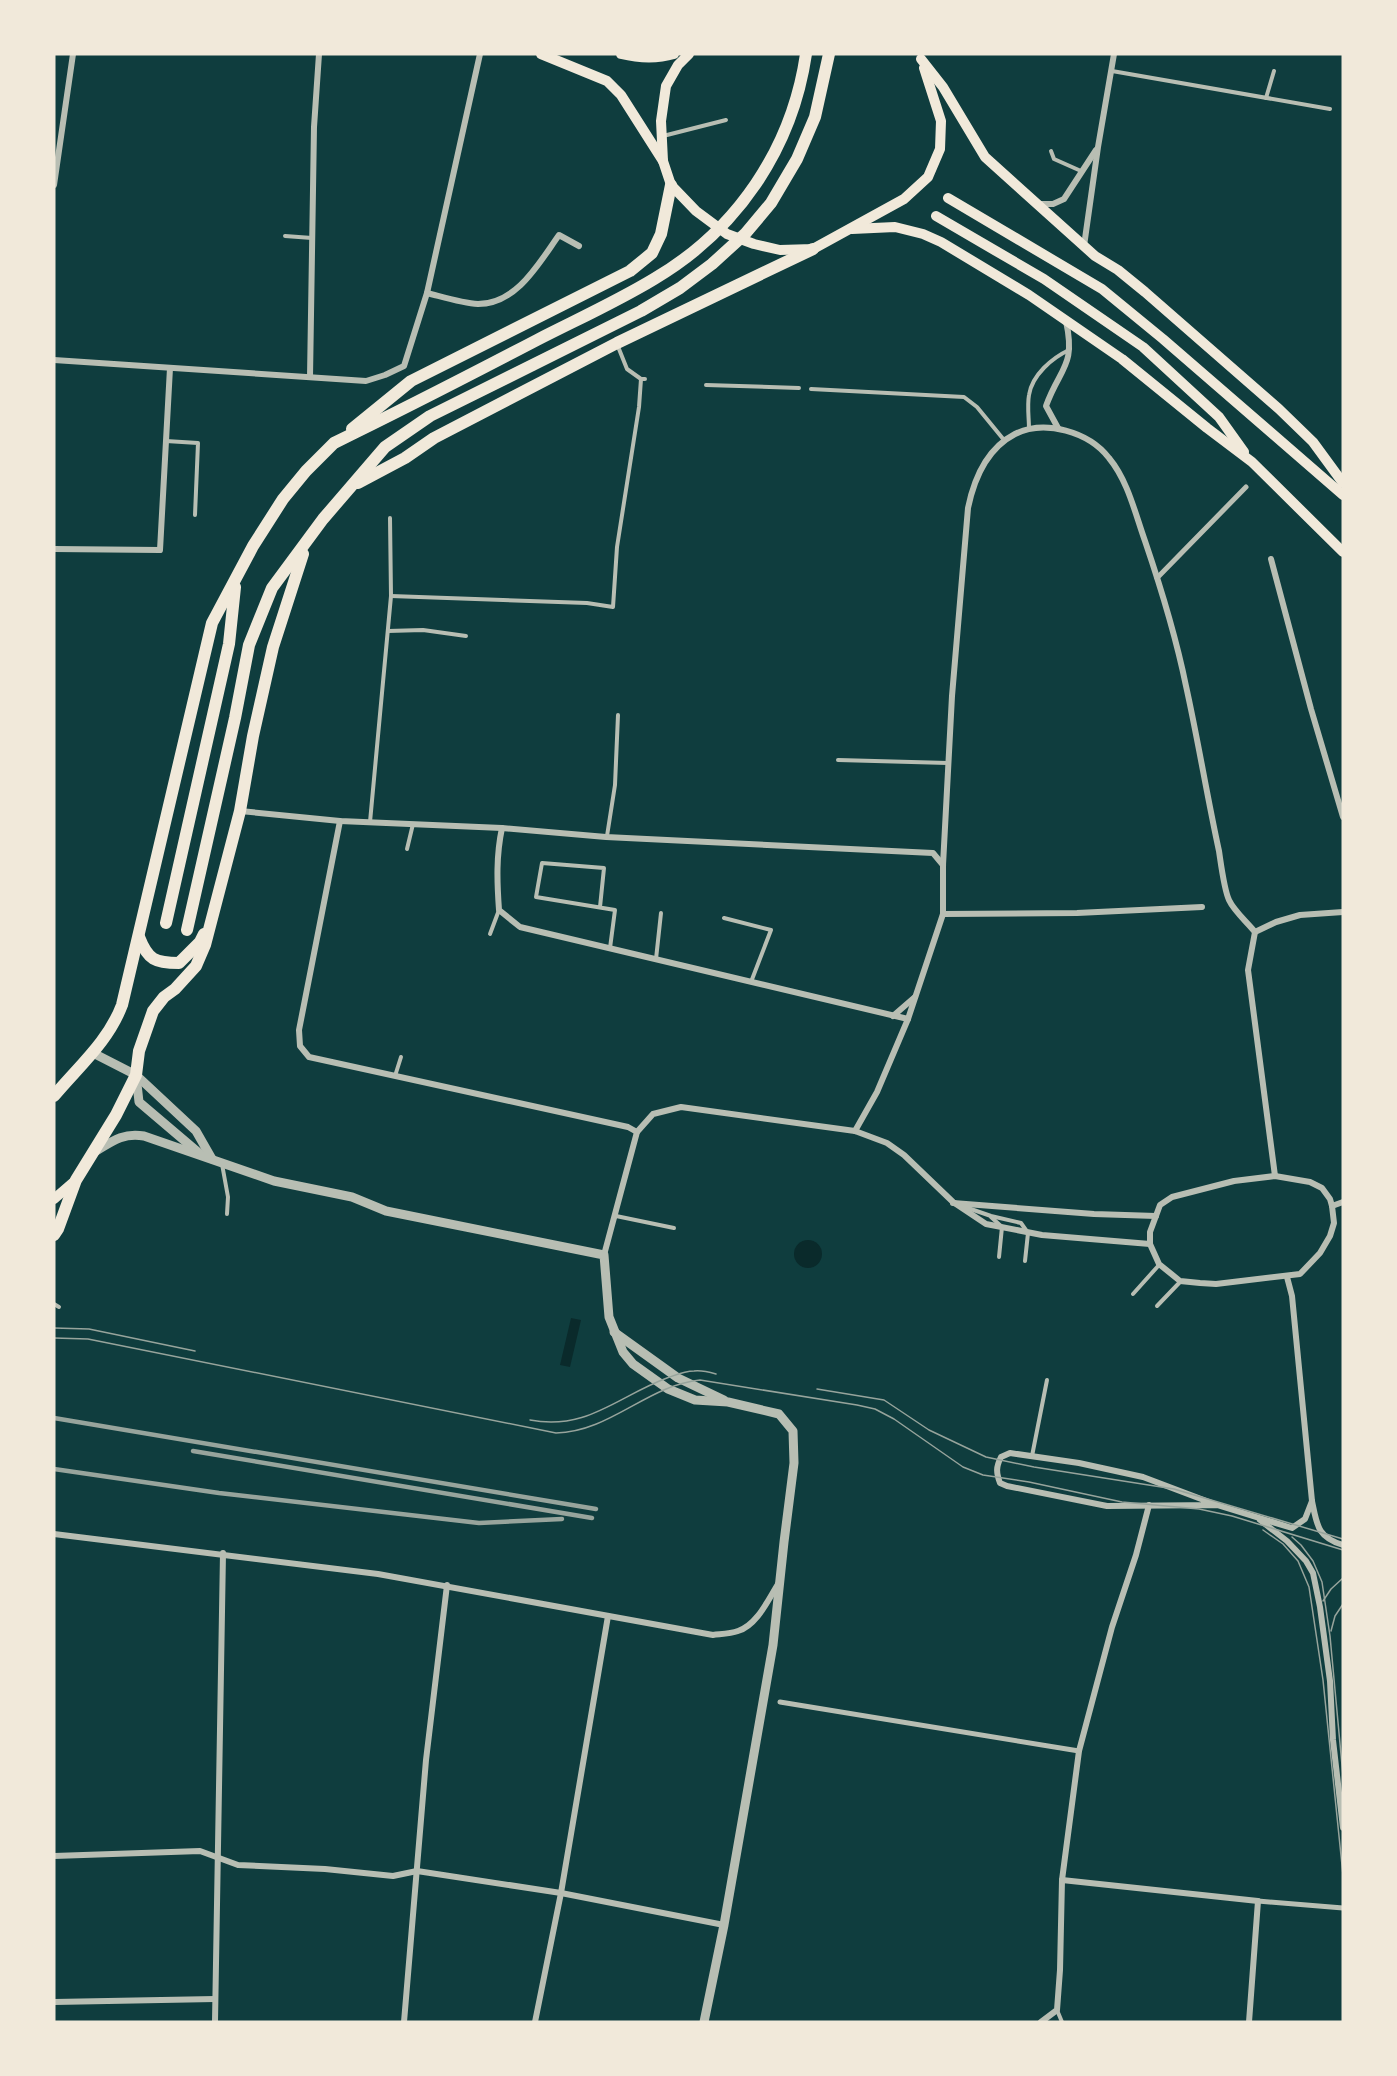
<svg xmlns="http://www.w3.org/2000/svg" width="1397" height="2076" viewBox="0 0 1397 2076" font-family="'Golos Text',sans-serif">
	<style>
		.water { fill: #0a2a2b }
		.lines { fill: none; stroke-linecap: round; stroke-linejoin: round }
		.service { stroke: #b8beb3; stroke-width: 4 }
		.pedestrian { stroke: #b8beb3; stroke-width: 5 }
		.minor { stroke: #b8beb3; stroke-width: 6 }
		.tertiary { stroke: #b8beb3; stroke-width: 9 }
		.secondary { stroke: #f1e9da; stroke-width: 10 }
		.trunk { stroke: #f1e9da; stroke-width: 12 }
		.tram { stroke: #97a49c; stroke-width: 1.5 }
		.rail { stroke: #97a49c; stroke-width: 4.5 }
	</style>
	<rect width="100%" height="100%" fill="#0f3d3e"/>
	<!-- water -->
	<g class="water">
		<circle cx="808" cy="1254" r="14"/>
		<path d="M571,1318L581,1320L570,1367L560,1365Z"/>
	</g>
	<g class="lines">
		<!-- service -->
		<g class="service">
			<path d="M1112,71L1330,109"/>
			<path d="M1266,98L1274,71"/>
			<path d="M663,136L726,120"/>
			<path d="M1051,151L1054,159L1081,171"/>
			<path d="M285,236L312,238"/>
			<path d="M617,344L627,369L641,379H645"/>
			<path d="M706,385L799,388"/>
			<path d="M811,389L964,397L977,407L1004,440"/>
			<path d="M1029,429C1029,418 1027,406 1029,395C1032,375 1052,358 1069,350"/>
			<path d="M166,441L198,443L195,515"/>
			<path d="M391,596L587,603L613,607L617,547L639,407L641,379"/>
			<path d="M388,631L423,630L466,636"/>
			<path d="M838,760L948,763"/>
			<path d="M370,822L391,596L390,518"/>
			<path d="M607,836L615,785L618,715"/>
			<path d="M407,849L413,824"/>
			<path d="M600,907L604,868L542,863L536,897L615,910L610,948"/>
			<path d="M724,918L771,930L751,982"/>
			<path d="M490,934L499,910"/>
			<path d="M656,959L661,913"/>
			<path d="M395,1076L401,1057"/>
			<path d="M222,1164L228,1197L227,1214"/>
			<path d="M962,1206L991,1216L1021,1223L1028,1233L1025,1261"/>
			<path d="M616,1216L674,1228"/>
			<path d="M991,1217L1002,1227L999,1257"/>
			<path d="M1133,1294L1159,1265"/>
			<path d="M54,1304L59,1307"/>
			<path d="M1157,1306L1180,1282"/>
			<path d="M1032,1456L1047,1380"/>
			<path d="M1057,2010L1062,2022"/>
		</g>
		<!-- pedestrian -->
		<g class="pedestrian">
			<path d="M1157,578L1246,487"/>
			<path d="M780,1702L1079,1751"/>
			<path d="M1258,1901L1343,1908"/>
		</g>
		<!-- minor -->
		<g class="minor">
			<path d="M54,185L73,54"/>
			<path d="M1038,204H1053L1064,199L1096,150"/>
			<path d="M1084,246L1098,147L1114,54"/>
			<path d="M427,293C443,297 462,303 478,304C517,304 539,263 559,235L579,246"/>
			<path d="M54,360L366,381L385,375L404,366L427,293L480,54"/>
			<path d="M310,377L314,127L319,54"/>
			<path d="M1058,428L1046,406C1060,367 1076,367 1066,321"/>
			<path d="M54,549L160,550L170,368"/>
			<path d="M1271,559L1311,709L1343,817"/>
			<path d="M240,811L340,821L502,828L606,837L933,853L943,865"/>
			<path d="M340,821L299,1030L300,1046L309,1057L628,1127L637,1132"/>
			<path d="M502,828C496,856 497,882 499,910L520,927L908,1019"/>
			<path d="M943,914L1077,913L1202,907"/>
			<path d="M1255,932L1248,970L1275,1176"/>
			<path d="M1255,932L1276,922L1300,915L1343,912"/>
			<path d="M893,1016L915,997"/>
			<path d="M855,1131L877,1092L908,1019L943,914V865L952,696L968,508C974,479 986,449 1015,434C1045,419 1089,432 1109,458C1128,481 1135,513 1145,541C1161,588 1176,637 1186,686C1198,740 1207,796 1219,851C1221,864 1224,889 1229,900C1234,911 1247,922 1255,932"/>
			<path d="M1275,1176L1310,1182L1322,1188L1330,1199L1332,1206L1334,1223L1330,1236L1320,1253L1300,1274L1216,1284L1200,1283L1180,1281L1159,1264L1150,1244V1232L1160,1205L1172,1197L1234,1181Z"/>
			<path d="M953,1203L1094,1214L1156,1216"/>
			<path d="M1332,1206L1343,1202"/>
			<path d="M604,1255L637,1132L653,1114L681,1107L855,1131L887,1143L904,1155L953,1202L986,1224L1042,1235L1150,1244"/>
			<path d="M1287,1277L1292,1296L1312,1501C1317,1525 1317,1537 1343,1545"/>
			<path d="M1217,1505L1107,1506L1007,1486L1000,1483C996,1472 996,1467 1001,1457L1010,1453L1079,1463L1143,1477L1217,1505L1292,1528L1305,1519L1312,1501"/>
			<path d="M1260,1520L1287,1541L1306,1561L1313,1573L1320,1607L1330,1681L1333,1740L1343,1828"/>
			<path d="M54,1534L378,1574L713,1635C721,1634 730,1634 738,1631C757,1625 768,1600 778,1584"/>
			<path d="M54,1856L200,1851L238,1865L325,1869L393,1876L417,1871L561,1893L724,1925"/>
			<path d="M1062,1880L1258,1901L1249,2022"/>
			<path d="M54,2002L215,1999"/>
			<path d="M215,2022L223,1553"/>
			<path d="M404,2022L426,1760L447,1585"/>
			<path d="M535,2022L561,1893L608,1616"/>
			<path d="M1041,2022L1057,2010L1060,1970L1062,1880L1079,1751L1112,1627L1136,1555L1149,1505"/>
		</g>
		<!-- tertiary -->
		<g class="tertiary">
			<path d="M93,1053L136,1075L196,1131L212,1159"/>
			<path d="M136,1075L139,1102L199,1153"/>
			<path d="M93,1153C111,1142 123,1132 144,1136L274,1181L352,1197L386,1211L604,1255L609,1317L623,1352L633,1364L668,1389L695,1400L728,1402L779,1414L793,1431L794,1463L784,1542L773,1645L724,1925L704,2022"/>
			<path d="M614,1332L678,1378L724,1400"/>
		</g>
		<!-- secondary -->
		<g class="secondary">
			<path d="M541,54L607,81L621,95L663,161"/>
			<path d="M621,54C638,58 657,59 674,54"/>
			<path d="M689,54L678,65L666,86L661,121L663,161L671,185L696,211L727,234L754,244L780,250L813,249L904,199L928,177L940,149L941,121L924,68"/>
			<path d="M921,59L943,87L985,157L1095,256L1118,270L1145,292L1279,409L1313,442L1343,483"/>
			<path d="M948,198L1102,289L1163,339L1343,495"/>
			<path d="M936,216L1044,279L1143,347L1219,417L1244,452"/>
			<path d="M852,229L895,227L923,234L941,242L1029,295L1122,359L1207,428L1252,462L1343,552"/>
			<path d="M54,1199L76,1180"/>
		</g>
		<!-- trunk -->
		<g class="trunk">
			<path d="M352,429L411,381L630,271L652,253L661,234L671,185"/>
			<path d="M358,483L405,458L434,438L617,343L813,249"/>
			<path d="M166,923L229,644L235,587"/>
			<path d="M187,930L235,718L249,645L272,588L323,519L385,447L430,416L641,311L680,288L712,264L745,234L771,203L797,159L815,117L829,54"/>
			<path d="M139,937C148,960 155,963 179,963L200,942L204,934"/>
			<path d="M54,1096C79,1066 108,1042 122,1005L212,623L253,546L283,499L306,471L334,443C402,410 470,375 537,340C576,320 616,302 654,279C737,230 792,149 806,54"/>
			<path d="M54,1235L58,1229L76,1180L116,1115L136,1075L139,1051L153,1011L164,997L175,989L196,966L205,945L240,811L253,736L273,647L303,554"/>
		</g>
		<!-- tram -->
		<g class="tram">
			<path d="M54,1328L89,1329L195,1351"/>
			<path d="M54,1338L88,1339L556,1433C610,1432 648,1385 700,1380L857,1405L875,1409L894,1419L963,1467L983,1475L1029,1482L1122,1502L1199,1509L1232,1516L1343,1550"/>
			<path d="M817,1389L884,1400L929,1430L986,1457L1034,1467L1174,1489L1343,1539"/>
			<path d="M530,1420C587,1431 618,1396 667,1378C676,1375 684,1371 694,1371C701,1370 709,1372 716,1374"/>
			<path d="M1263,1530L1283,1544L1298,1561L1309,1587L1323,1680L1343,1875"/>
			<path d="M1292,1537L1301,1545L1313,1561L1322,1582L1330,1636L1343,1776"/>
			<path d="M1323,1601L1331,1589L1343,1578"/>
			<path d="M1331,1631L1335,1616L1343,1604"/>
		</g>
		<!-- rail -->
		<g class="rail">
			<path d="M54,1418L596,1509"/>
			<path d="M193,1451L592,1518"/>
			<path d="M54,1469L219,1493L479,1523L562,1519"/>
		</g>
	</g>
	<!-- border -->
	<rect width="1397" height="2076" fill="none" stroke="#f1e9da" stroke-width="111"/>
</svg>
